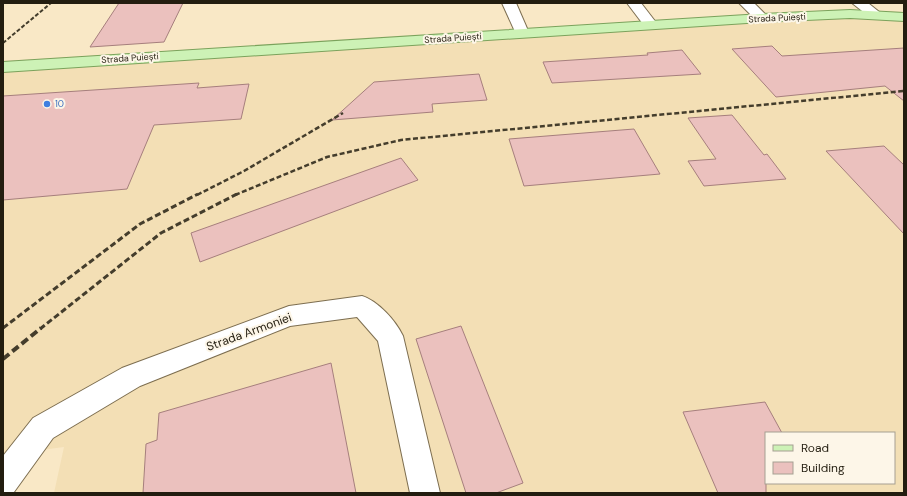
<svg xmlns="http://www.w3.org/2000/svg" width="907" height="496" viewBox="0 0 907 496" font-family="'DM Sans',sans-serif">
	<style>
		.built { fill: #f3dfb5; fill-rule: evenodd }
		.building { fill: #ebc1be; stroke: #a67f7d }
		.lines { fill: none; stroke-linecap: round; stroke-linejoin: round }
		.street-casing { stroke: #7d6e50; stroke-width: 2 }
		.primary-casing { stroke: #7ba25c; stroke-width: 2 }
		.street { fill: #fff; fill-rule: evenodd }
		.primary { fill: #cdf2b6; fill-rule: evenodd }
		.rail-far3 { stroke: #443d2c; stroke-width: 2; stroke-dasharray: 4 2; stroke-linecap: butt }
		.rail-far2 { stroke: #443d2c; stroke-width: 2.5; stroke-dasharray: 5 2.5; stroke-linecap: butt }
		.rail-far1 { stroke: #443d2c; stroke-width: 3; stroke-dasharray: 6 3; stroke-linecap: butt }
		.rail { stroke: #443d2c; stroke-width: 4; stroke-dasharray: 8 4; stroke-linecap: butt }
		.shop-dot { fill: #3f7fe0; stroke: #fdf6e8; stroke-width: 1.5 }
		.labels { text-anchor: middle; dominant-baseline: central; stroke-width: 4; stroke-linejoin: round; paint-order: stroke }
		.far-street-label { font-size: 9px; fill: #231d10; stroke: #fdf6e8 }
		.far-shop-label { font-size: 9px; fill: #366cbe; stroke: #fdf6e8; text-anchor: start }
		.near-street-label { font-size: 12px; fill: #231d10; stroke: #fdf6e8 }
	</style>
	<rect width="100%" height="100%" fill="#f9e8c6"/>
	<!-- built -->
	<path class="built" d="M863,10L904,12V493H54L64,447L3,455V61L787,13ZM766,433H894V483H766Z"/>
	<!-- building -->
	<g class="building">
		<path d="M119,3H183L164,42L90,47Z"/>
		<path d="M772,46L782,56L904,48V101L885,86L776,97L732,49Z"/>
		<path d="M682,50L701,74L552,83L543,62L648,55L647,53Z"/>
		<path d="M479,74L487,100L432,104L433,112L332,120L374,82Z"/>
		<path d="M199,83L197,88L249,84L241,119L154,125L127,189L3,200V96Z"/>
		<path d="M732,115L764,155L767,154L786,179L704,186L688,161L716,159L688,118Z"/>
		<path d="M634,129L660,174L524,186L509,139Z"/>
		<path d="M884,146L904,165V234L826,151Z"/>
		<path d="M401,158L418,180L200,262L191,233Z"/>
		<path d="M461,326L523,483L496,493H466L416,339Z"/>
		<path d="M331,363L356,493H143L146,444L157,440L159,413Z"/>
		<path d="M765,402L782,433H766V493H718L683,412Z"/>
	</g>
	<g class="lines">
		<!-- street casing -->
		<g class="street-casing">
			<g id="street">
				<path d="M502,3H516L529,33L527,36H517Z"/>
				<path d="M627,3H641L658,25L656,28H646Z"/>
				<path d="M739,3H754L769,18L767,21H757Z"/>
				<path d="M852,3H868L883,15L881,18H871Z"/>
				<path d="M362,296C378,301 396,321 403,336L440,493H410L378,341L357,317L290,326L140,386L53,438L14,492L3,493V456L33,418L122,368L289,306Z"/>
			</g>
		</g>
		<!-- primary casing -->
		<g class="primary-casing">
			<path id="primary" d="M850,10L904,13V21L850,18L762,22L3,72V62L762,14Z"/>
		</g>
		<!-- street -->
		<use href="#street" class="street"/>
		<!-- primary -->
		<use href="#primary" class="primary"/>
		<!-- rail-far3 -->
		<path class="rail-far3" d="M3,43L51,3"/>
		<!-- rail-far2 -->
		<g class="rail-far2">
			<path d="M197,195L244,171L343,113"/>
			<path d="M235,195L327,157L401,140L904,91"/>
		</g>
		<!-- rail-far1 -->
		<g class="rail-far1">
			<path d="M3,328L140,224L198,194"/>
			<path d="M40,329L161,233L237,194"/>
		</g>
		<!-- rail -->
		<path class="rail" d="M3,359L41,328"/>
	</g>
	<!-- markers -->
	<circle class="shop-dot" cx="47" cy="104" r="4"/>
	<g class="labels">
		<!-- far-street labels -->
		<g class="far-street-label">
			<text transform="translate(777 18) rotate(-3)">Strada Puiești</text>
			<text transform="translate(453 38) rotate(-4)">Strada Puiești</text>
			<text transform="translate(130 58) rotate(-4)">Strada Puiești</text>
		</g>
		<!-- far-shop labels -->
		<g class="far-shop-label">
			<text x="55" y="104">10</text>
		</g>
		<!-- near-street labels -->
		<g class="near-street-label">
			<text transform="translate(249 332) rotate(-20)">Strada Armoniei</text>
		</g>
	</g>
	<!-- border -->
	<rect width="907" height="496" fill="none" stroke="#231d10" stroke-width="8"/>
	<!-- legend -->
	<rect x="765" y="432" width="130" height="52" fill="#fdf6e8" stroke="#a69f92"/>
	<rect x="773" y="445" width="20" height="6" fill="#cdf2b6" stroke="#a69f92"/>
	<text x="801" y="452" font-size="12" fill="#231d10">Road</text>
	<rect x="773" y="462" width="20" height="12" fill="#ebc1be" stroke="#a69f92"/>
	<text x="801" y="472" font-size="12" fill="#231d10">Building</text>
</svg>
